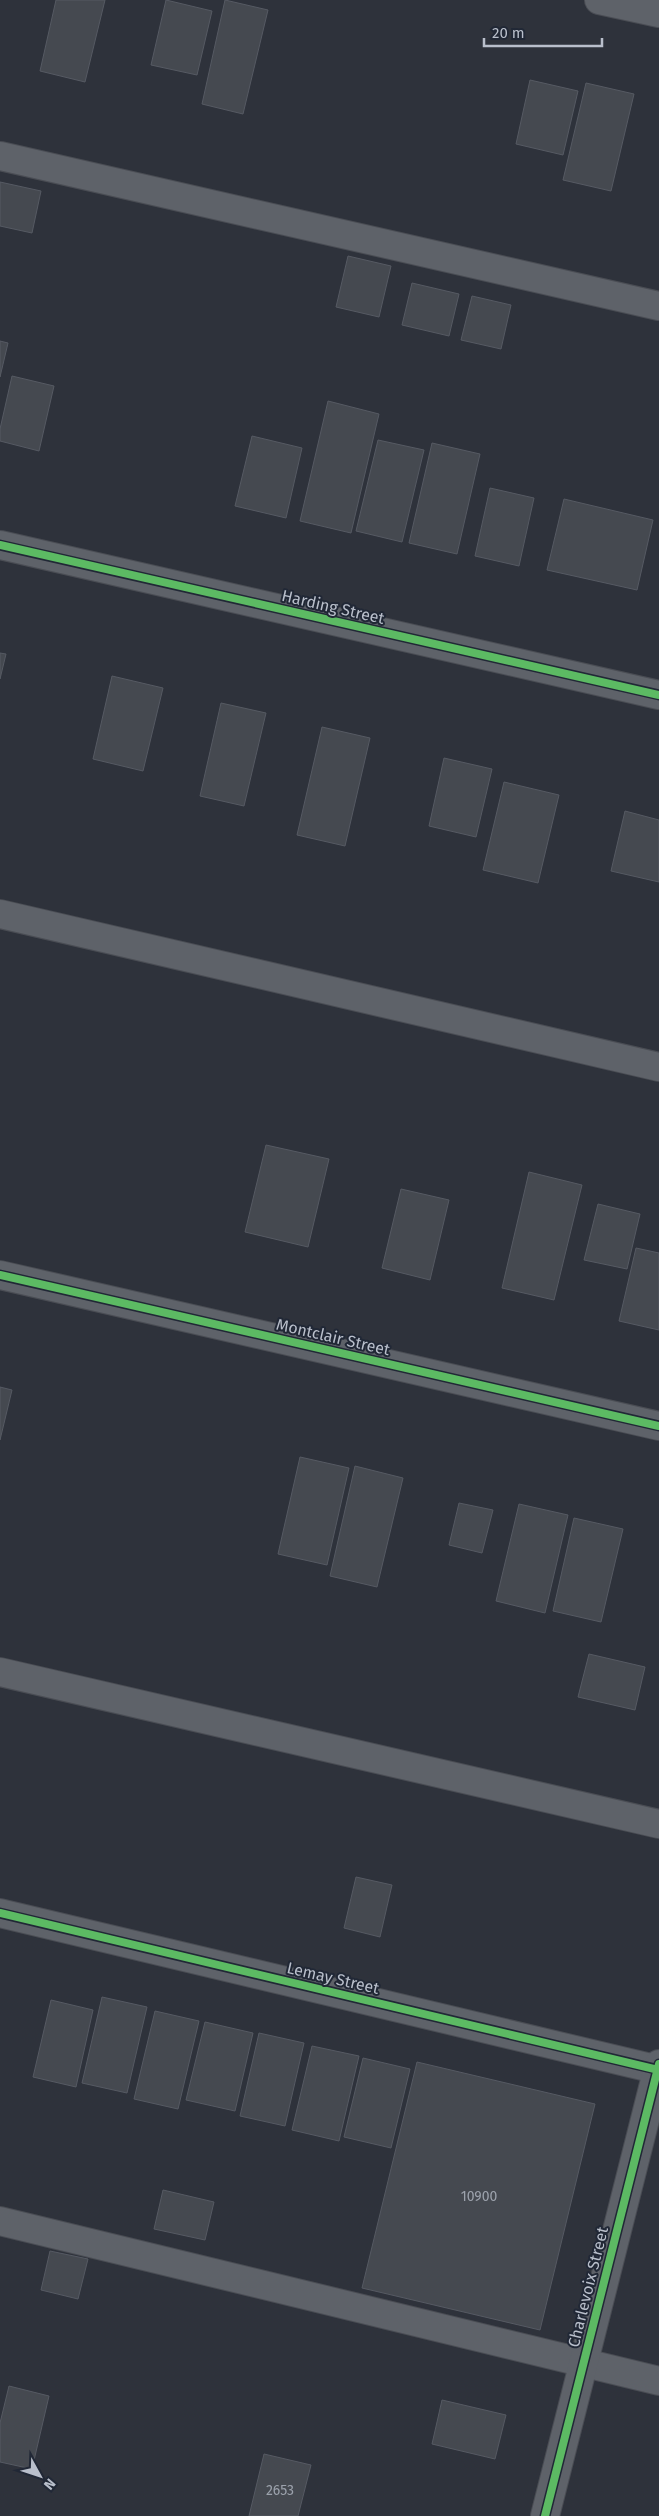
<svg xmlns="http://www.w3.org/2000/svg" width="659" height="2516" viewBox="0 0 659 2516" font-family="'Fira Sans',sans-serif">
	<style>
		.building { fill: #454950; stroke: #565a63 }
		.lines { fill: none; stroke-linecap: round; stroke-linejoin: round }
		.minor-casing { stroke: #4a4d54; stroke-width: 30 }
		.minor { stroke: #5e6269; stroke-width: 28 }
		.cycleway-casing { stroke: #212836; stroke-width: 11 }
		.cycleway { stroke: #5cba63; stroke-width: 8 }
		.labels { text-anchor: middle; dominant-baseline: central; stroke-width: 4; stroke-linejoin: round; paint-order: stroke }
		.number-label { font-size: 14px; fill: #9ca2ac }
		.street-label { font-size: 16px; fill: #b9bfcb; stroke: #212836 }
	</style>
	<rect width="100%" height="100%" fill="#2e323b"/>
	<!-- building -->
	<g class="building">
		<path d="M56,0H105L85,82L40,71Z"/>
		<path d="M166,0L212,11L197,75L151,65Z"/>
		<path d="M225,0L268,10L243,114L202,104Z"/>
		<path d="M530,80L578,91L563,155L516,144Z"/>
		<path d="M586,83L634,94L611,191L563,180Z"/>
		<path d="M0,182L41,191L32,233L0,226Z"/>
		<path d="M348,256L391,266L379,317L336,307Z"/>
		<path d="M412,283L459,294L449,336L402,325Z"/>
		<path d="M472,296L511,305L501,349L461,340Z"/>
		<path d="M0,341L8,343L0,377Z"/>
		<path d="M12,376L54,386L39,451L0,441V429Z"/>
		<path d="M328,401L379,414L351,533L300,521Z"/>
		<path d="M252,436L302,448L286,518L235,506Z"/>
		<path d="M378,440L424,450L402,542L356,531Z"/>
		<path d="M432,443L480,454L457,554L409,543Z"/>
		<path d="M490,488L534,498L519,566L475,556Z"/>
		<path d="M564,499L653,520L637,590L547,570Z"/>
		<path d="M0,653L6,654L0,679Z"/>
		<path d="M112,676L163,688L143,771L93,759Z"/>
		<path d="M221,703L266,713L244,806L200,796Z"/>
		<path d="M322,727L370,738L345,846L297,835Z"/>
		<path d="M444,758L492,769L476,837L429,826Z"/>
		<path d="M504,782L559,795L538,883L483,870Z"/>
		<path d="M625,811L659,820V882L611,871Z"/>
		<path d="M266,1145L329,1159L308,1247L245,1232Z"/>
		<path d="M529,1172L582,1185L554,1300L502,1288Z"/>
		<path d="M401,1189L449,1200L430,1280L382,1268Z"/>
		<path d="M598,1204L640,1214L627,1269L584,1260Z"/>
		<path d="M636,1248L659,1253V1330L619,1321Z"/>
		<path d="M0,1387L12,1390L0,1440Z"/>
		<path d="M300,1457L349,1468L327,1565L278,1554Z"/>
		<path d="M355,1466L403,1478L377,1587L330,1576Z"/>
		<path d="M459,1503L493,1510L482,1553L449,1545Z"/>
		<path d="M519,1504L568,1515L545,1613L496,1601Z"/>
		<path d="M574,1518L623,1529L601,1622L553,1611Z"/>
		<path d="M589,1654L645,1667L635,1710L578,1697Z"/>
		<path d="M356,1877L392,1885L380,1937L344,1928Z"/>
		<path d="M102,1997L147,2007L127,2093L82,2083Z"/>
		<path d="M51,2000L93,2010L76,2087L33,2077Z"/>
		<path d="M155,2011L199,2021L178,2109L134,2099Z"/>
		<path d="M205,2022L253,2033L235,2111L186,2100Z"/>
		<path d="M259,2033L304,2043L285,2126L240,2116Z"/>
		<path d="M312,2046L359,2056L339,2141L292,2130Z"/>
		<path d="M363,2058L410,2069L391,2148L344,2137Z"/>
		<path d="M417,2062L595,2104L540,2330L362,2288Z"/>
		<path d="M163,2190L214,2202L205,2240L154,2229Z"/>
		<path d="M50,2251L88,2259L78,2299L41,2290Z"/>
		<path d="M9,2386L49,2396L32,2469L0,2462V2423Z"/>
		<path d="M442,2400L506,2415L495,2459L432,2444Z"/>
		<path d="M264,2454L311,2465L298,2516H249Z"/>
	</g>
	<g class="lines">
		<!-- minor casing -->
		<g class="minor-casing">
			<g id="minor">
				<path d="M599,0L659,13"/>
				<path d="M0,156L659,306"/>
				<path d="M0,545L659,695"/>
				<path d="M0,914L659,1067"/>
				<path d="M0,1275L659,1426"/>
				<path d="M0,1672L659,1824"/>
				<path d="M0,1913L659,2070"/>
				<path d="M0,2221L659,2381"/>
				<path d="M545,2516L659,2064"/>
			</g>
		</g>
		<!-- minor -->
		<use href="#minor" class="minor"/>
		<!-- cycleway casing -->
		<g class="cycleway-casing">
			<g id="cycleway">
				<path d="M0,545L659,695"/>
				<path d="M0,1275L659,1426"/>
				<path d="M0,1913L659,2070"/>
				<path d="M545,2516L659,2064"/>
			</g>
		</g>
		<!-- cycleway -->
		<use href="#cycleway" class="cycleway"/>
	</g>
	<g class="labels">
		<!-- number labels -->
		<g class="number-label">
			<text x="479" y="2196">10900</text>
			<text x="280" y="2490">2653</text>
		</g>
		<!-- street labels -->
		<g class="street-label">
			<text transform="translate(333 607) rotate(13)">Harding Street</text>
			<text transform="translate(333 1337) rotate(13)">Montclair Street</text>
			<text transform="translate(333 1978) rotate(13)">Lemay Street</text>
			<text transform="translate(588 2287) rotate(-76)">Charlevoix Street</text>
		</g>
	</g>
	<!-- north arrow -->
	<g transform="translate(40 2476) rotate(130)" stroke="#212836" stroke-width="4" paint-order="stroke">
	<path d="M0-4L9 19L0 12L-9 19Z" fill="#b9bfcb"/>
	<text y="-8" font-size="14" font-weight="bold" text-anchor="middle" fill="#b9bfcb">N</text>
	</g>
	<!-- scale -->
	<path d="M484 38v8h118v-8" fill="none" stroke="#b9bfcb" stroke-width="2.5"/>
	<text x="492" y="38" font-size="15" fill="#b9bfcb" stroke="#212836" stroke-width="4" paint-order="stroke">20 m</text>
</svg>
